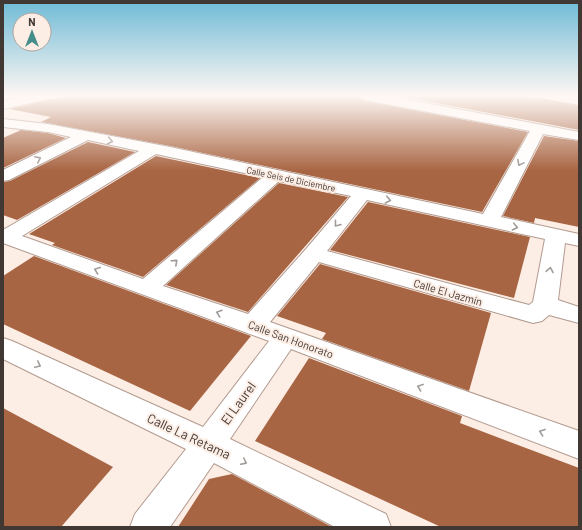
<svg xmlns="http://www.w3.org/2000/svg" width="582" height="530" viewBox="0 0 582 530" font-family="Barlow,sans-serif">
	<style>
		.building { fill: #a86543 }
		.lines { fill: none; stroke-linecap: round; stroke-linejoin: round }
		.minor-casing { stroke: #b29a8f; stroke-width: 2 }
		.minor { fill: #fff; fill-rule: evenodd }
		.oneway { stroke: #a09c99 }
		.labels { text-anchor: middle; dominant-baseline: central; stroke-width: 4; stroke-linejoin: round; paint-order: stroke }
		.far-street-label { font-size: 9px; fill: #423833; stroke: #fcede5 }
		.street-label { font-size: 11px; fill: #423833; stroke: #fcede5 }
		.near-street-label { font-size: 13px; fill: #423833; stroke: #fcede5 }
	</style>
	<rect width="100%" height="100%" fill="#fcede5"/>
	<!-- building -->
	<g class="building">
		<path d="M65,96H358L365,101L528,132L482,212L170,146L41,122L51,117L10,109Z"/>
		<path d="M399,96H529L579,105V130Z"/>
		<path d="M21,130L48,133L66,138L3,168V138Z"/>
		<path d="M544,136L579,141V227L535,218L534,223L503,216Z"/>
		<path d="M88,142L135,152L17,220L3,215V182L10,181Z"/>
		<path d="M156,156L260,178L143,277L52,245L55,243L29,234Z"/>
		<path d="M279,183L348,197L248,312L166,285Z"/>
		<path d="M368,202L530,237L514,298L330,250Z"/>
		<path d="M34,256L251,336L190,411L3,324V276Z"/>
		<path d="M320,264L491,313L469,391L322,339L326,333L277,316Z"/>
		<path d="M309,358L462,416L460,423L579,468V527H441L255,441Z"/>
		<path d="M3,408L113,467L61,527H3Z"/>
		<path d="M232,474L332,527H178L209,479Z"/>
	</g>
	<g class="lines">
		<!-- minor casing -->
		<g class="minor-casing">
			<g id="minor">
				<path d="M25,96H51L49,99L3,109V101Z"/>
				<path d="M359,96H388L579,132V140L543,134L501,217L579,234V246L565,243L558,300L579,307V323L549,315L542,321L533,323L319,262L270,322L579,431V459L291,349L230,439L386,514L391,527H335L214,463L170,527H130L135,514L186,449L3,359V338L12,341L203,427L269,341L3,243V230L139,151L88,140L9,180L3,181V170L71,137L48,132L3,127V119L48,124L170,147L483,214L530,131L365,100ZM156,154L263,177L143,279L22,236ZM279,181L351,196L306,249L248,314L163,286ZM367,200L545,239L533,302L529,305L327,251Z"/>
			</g>
		</g>
		<!-- minor -->
		<use href="#minor" class="minor"/>
	</g>
	<!-- one-way arrows -->
	<defs><path id="oneway-chevron" d="M-2-3.5L2.5 0L-2 3.5" fill="none" stroke-width="1.6" stroke-linecap="round" stroke-linejoin="round"/></defs>
	<g class="oneway">
		<use href="#oneway-chevron" transform="translate(110 141) rotate(11)"/>
		<use href="#oneway-chevron" transform="translate(38 159) rotate(-26)"/>
		<use href="#oneway-chevron" transform="translate(520 163) rotate(118)"/>
		<use href="#oneway-chevron" transform="translate(388 200) rotate(12)"/>
		<use href="#oneway-chevron" transform="translate(337 224) rotate(128)"/>
		<use href="#oneway-chevron" transform="translate(515 227) rotate(12)"/>
		<use href="#oneway-chevron" transform="translate(175 262) rotate(-42)"/>
		<use href="#oneway-chevron" transform="translate(97 270) rotate(-160)"/>
		<use href="#oneway-chevron" transform="translate(550 270) rotate(-81)"/>
		<use href="#oneway-chevron" transform="translate(219 313) rotate(-161)"/>
		<use href="#oneway-chevron" transform="translate(38 365) rotate(25)"/>
		<use href="#oneway-chevron" transform="translate(420 387) rotate(-160)"/>
		<use href="#oneway-chevron" transform="translate(542 432) rotate(-160)"/>
		<use href="#oneway-chevron" transform="translate(244 462) rotate(26)"/>
	</g>
	<!-- sky -->
	<linearGradient id="sky" x2="0" y2="1"><stop stop-color="#6ebad6"/><stop offset="0.56" stop-color="#fef7f3"/><stop offset="1" stop-color="#fef7f3" stop-opacity="0"/></linearGradient>
	<rect width="582" height="171" fill="url(#sky)"/>
	<g class="labels">
		<!-- far-street labels -->
		<g class="far-street-label">
			<text transform="translate(291 179) rotate(12)">Calle Seis de Diciembre</text>
		</g>
		<!-- street labels -->
		<g class="street-label">
			<text transform="translate(448 292) rotate(16)">Calle El Jazmín</text>
			<text transform="translate(291 339) rotate(20)">Calle San Honorato</text>
		</g>
		<!-- near-street labels -->
		<g class="near-street-label">
			<text transform="translate(238 403) rotate(-54)">El Laurel</text>
			<text transform="translate(189 436) rotate(25)">Calle La Retama</text>
		</g>
	</g>
	<!-- border -->
	<rect width="582" height="530" fill="none" stroke="#423833" stroke-width="8"/>
	<!-- north arrow -->
	<g transform="translate(32 32)"><circle r="19" fill="#fcede5" stroke="#b2a59e"/>
	<path d="M0-3L7 15L0 10L-7 15Z" fill="#458d88"/>
	<text y="-6" font-size="11" font-weight="bold" text-anchor="middle" fill="#423833">N</text>
	</g>
</svg>
